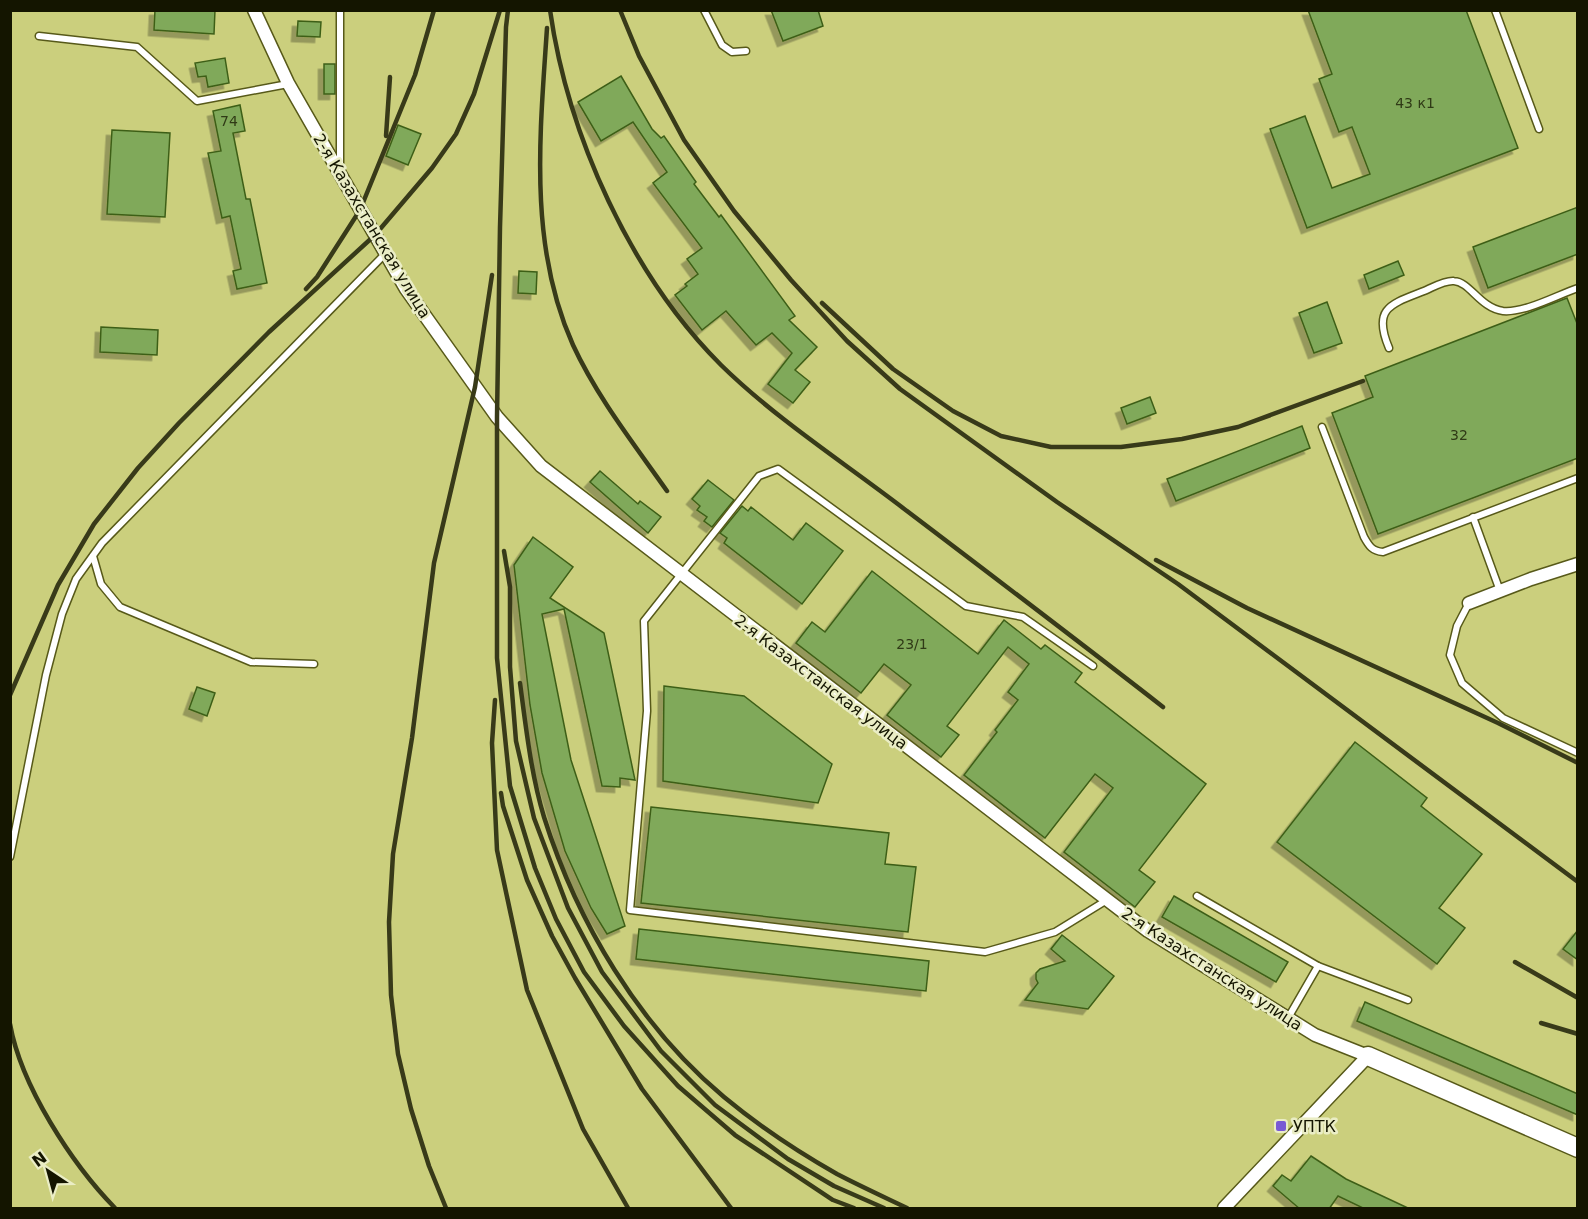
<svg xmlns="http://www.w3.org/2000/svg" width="1588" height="1219" viewBox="0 0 1588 1219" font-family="'DejaVu Sans',sans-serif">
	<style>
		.building { fill: #80a95a; stroke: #3e5f18; stroke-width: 1.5; filter: url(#shadow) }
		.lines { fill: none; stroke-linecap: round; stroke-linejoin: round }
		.lane-casing { stroke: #575919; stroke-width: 9 }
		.street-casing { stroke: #575919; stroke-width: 15 }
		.secondary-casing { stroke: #575919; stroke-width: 21 }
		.lane { stroke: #fff; stroke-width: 6 }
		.street { stroke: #fff; stroke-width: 12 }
		.secondary { stroke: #fff; stroke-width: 18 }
		.rail { stroke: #383a19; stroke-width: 4.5 }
		.poi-dot { fill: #795ad4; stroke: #eaedc5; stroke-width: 2 }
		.labels { text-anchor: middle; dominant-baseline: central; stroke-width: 5; stroke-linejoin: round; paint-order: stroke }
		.number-label { font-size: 14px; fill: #2f3a16 }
		.street-label { font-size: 16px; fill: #141500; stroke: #eaedc5 }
		.poi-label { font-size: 16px; fill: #141500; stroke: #eaedc5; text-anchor: start }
	</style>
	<defs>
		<filter id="shadow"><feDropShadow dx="-5.5" dy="5.5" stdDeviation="0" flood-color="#0004"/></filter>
	</defs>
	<rect width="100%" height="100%" fill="#cbcf7d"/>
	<!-- building -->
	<g class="building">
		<path d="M155,10H215L214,34L154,30Z"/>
		<path d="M771,10H818L823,26L783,41Z"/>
		<path d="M1308,10H1466L1518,148L1307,228L1270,129L1305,116L1332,188L1370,174L1352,127L1339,132L1319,79L1332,74Z"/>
		<path d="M298,21L321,22L320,37L297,36Z"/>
		<path d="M225,58L229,83L208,87L206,76L198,77L195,63Z"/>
		<rect x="324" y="64" width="11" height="30"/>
		<path d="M621,76L652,129L661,138L664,136L696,182L694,184L719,217L721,215L795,316L789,320L817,347L795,370L810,382L793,403L768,384L792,353L772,333L756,345L726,311L702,330L675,295L687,286L685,284L698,274L687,259L702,248L653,183L667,172L633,122L601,141L578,102Z"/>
		<path d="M240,105L245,131L233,133L246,199H250L267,283L237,289L233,271L241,269L230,216L222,218L208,153L221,151L213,111Z"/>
		<path d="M398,125L421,134L408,165L386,156Z"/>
		<path d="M112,130L170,133L165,217L107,214Z"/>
		<path d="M1578,207V254L1488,288L1473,247Z"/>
		<path d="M1398,261L1404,275L1369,289L1364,275Z"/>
		<path d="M519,271L537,272L536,294L518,293Z"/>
		<path d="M1567,298L1578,326V458L1378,534L1332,413L1373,397L1365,376Z"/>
		<path d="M1327,302L1342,343L1314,353L1299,313Z"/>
		<path d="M101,327L158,330L157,355L100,352Z"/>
		<path d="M1150,397L1156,413L1127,424L1121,408Z"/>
		<path d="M1302,426L1310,448L1176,501L1167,479Z"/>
		<path d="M600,471L638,504L640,501L661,517L648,533L590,482Z"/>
		<path d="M708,480L734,500L712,527L704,521L707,517L697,510L700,506L692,499Z"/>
		<path d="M742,506L748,511L751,507L793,540L806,523L843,551L802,604L724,543L727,538L720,533Z"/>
		<path d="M533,537L573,567L550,598L604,633L635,780L620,778V787L602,786L564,609L542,614L571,760L625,926L607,934L591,908L565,851L542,773L530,705L514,565Z"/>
		<path d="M872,571L978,654L1004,620L1041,649L1045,645L1082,673L1075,682L1206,784L1139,870L1155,882L1135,907L1064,852L1113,788L1095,774L1045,838L964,775L997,732L995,730L1018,700L1008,692L1029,664L1008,647L947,726L959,735L941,757L887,715L911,685L884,664L861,693L796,643L812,622L825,632Z"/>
		<path d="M664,686L744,696L832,764L818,803L663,781Z"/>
		<path d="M197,687L215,693L207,716L189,709Z"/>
		<path d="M1355,742L1427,798L1421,806L1482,854L1439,908L1465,928L1437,964L1277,842Z"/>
		<path d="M651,807L889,833L885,864L916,867L908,932L641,903Z"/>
		<path d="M1174,896L1288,962L1276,982L1162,917Z"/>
		<path d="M639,929L929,961L926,991L636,959Z"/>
		<path d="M1578,930V960L1563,949Z"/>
		<path d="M1062,935L1114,976L1088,1009L1025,1000L1038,983L1036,979V973L1040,969L1065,961L1051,949Z"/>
		<path d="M1365,1002L1578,1094V1115L1357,1021Z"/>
		<path d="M1311,1156L1346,1179L1410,1209H1365L1338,1196L1329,1209H1300L1273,1186L1282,1175L1291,1181Z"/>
	</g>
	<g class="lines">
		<!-- lane casing -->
		<g class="lane-casing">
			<g id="lane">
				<path d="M340,10V169"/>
				<path d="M704,10L722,45L732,52L746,51"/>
				<path d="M1495,10L1539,129"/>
				<path d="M39,36L137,47L197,101L288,84"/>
				<path d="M1389,348C1372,308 1391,304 1424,291C1432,288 1444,280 1454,281C1470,282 1480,308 1503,311C1525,313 1557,295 1578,288"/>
				<path d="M1322,427L1364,537C1369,546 1372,551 1383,552L1578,478"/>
				<path d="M1473,517L1500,591"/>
				<path d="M93,556L101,584L120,607L251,662L314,664"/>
				<path d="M1469,603L1457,626L1450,655L1462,683L1503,718L1578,753"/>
				<path d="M1093,666L1023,617L966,606L778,469L759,476L644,621L647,711L630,910L985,952L1055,932L1107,900"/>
				<path d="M10,857L46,675L62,614L76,579L102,543L385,254"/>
				<path d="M1197,896L1318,966L1288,1018"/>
				<path d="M1318,966L1408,1000"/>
			</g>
		</g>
		<!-- street casing -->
		<g class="street-casing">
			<g id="street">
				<path d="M254,10L288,83L406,289L497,417L541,466L1148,931L1315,1035L1368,1056L1224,1208"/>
				<path d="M1469,603L1531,579L1578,564"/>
			</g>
		</g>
		<!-- secondary casing -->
		<g class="secondary-casing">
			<path id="secondary" d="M1368,1056L1578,1148"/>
		</g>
		<!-- lane -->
		<use href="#lane" class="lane"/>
		<!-- street -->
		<use href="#street" class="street"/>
		<!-- secondary -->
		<use href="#secondary" class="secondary"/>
		<!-- rail -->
		<g class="rail">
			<path d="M508,10L506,27L500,227L497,417V658L510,786L535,868L556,919L584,972L624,1026L678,1086L735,1135L833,1200L854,1208"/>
			<path d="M550,10C568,136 631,275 721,365C775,418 843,462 903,508C990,574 1077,640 1163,707"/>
			<path d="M620,10L639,56L684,140L734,211L791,280L847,341L900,389L1057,502L1178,584L1578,882"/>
			<path d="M547,28C540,134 528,245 573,345C597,397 634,444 667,491"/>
			<path d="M386,136L390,77"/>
			<path d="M306,289L317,277L360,210L415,75L434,10"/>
			<path d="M822,303L893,369L953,411L1001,436L1051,447H1121L1182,439L1238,427L1363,381"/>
			<path d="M504,551L510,587V667L516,741L534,818L568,908L602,972L661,1051L715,1105L788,1159L834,1186L884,1208"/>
			<path d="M1156,560L1247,608L1498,723L1578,763"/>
			<path d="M520,683C526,728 531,774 544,817C577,922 639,1026 724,1097C759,1126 798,1152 837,1174C860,1186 884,1197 907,1208"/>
			<path d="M10,695L58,585L94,524L138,468L179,423L269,332L375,235L432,168L456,134L474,94L500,10"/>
			<path d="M495,700L492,743L497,850L527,990L583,1129L628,1208"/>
			<path d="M501,793L503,806L527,880L552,936L575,978L642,1089L731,1208"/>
			<path d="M1515,962L1578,998"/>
			<path d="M1541,1023L1578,1034"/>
			<path d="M10,1024C21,1086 72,1164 115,1208"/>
			<path d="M446,1208L429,1166L411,1109L398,1054L391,995L389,922L393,854L412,738L434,563L475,387L492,275"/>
		</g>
	</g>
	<!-- markers -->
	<rect class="poi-dot" x="1275" y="1120" width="12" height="12" rx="3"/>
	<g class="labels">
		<!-- number labels -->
		<g class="number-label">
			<text x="1415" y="103">43 к1</text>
			<text x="229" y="121">74</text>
			<text x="1459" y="435">32</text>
			<text x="912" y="644">23/1</text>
		</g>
		<!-- street labels -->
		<g class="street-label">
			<text transform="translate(372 226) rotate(59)">2-я Казахстанская улица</text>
			<text transform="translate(821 682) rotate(37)">2-я Казахстанская улица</text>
			<text transform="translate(1212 969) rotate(33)">2-я Казахстанская улица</text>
		</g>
		<!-- poi labels -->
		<g class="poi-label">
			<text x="1293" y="1126">УПТК</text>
		</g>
	</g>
	<!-- border -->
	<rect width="1588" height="1219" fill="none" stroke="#141500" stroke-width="24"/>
	<!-- north arrow -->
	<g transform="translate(48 1171) rotate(324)" stroke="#eaedc5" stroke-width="4.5" paint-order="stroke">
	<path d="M0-4.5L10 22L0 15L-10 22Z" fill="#141500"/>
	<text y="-9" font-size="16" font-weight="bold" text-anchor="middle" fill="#141500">N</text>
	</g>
</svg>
